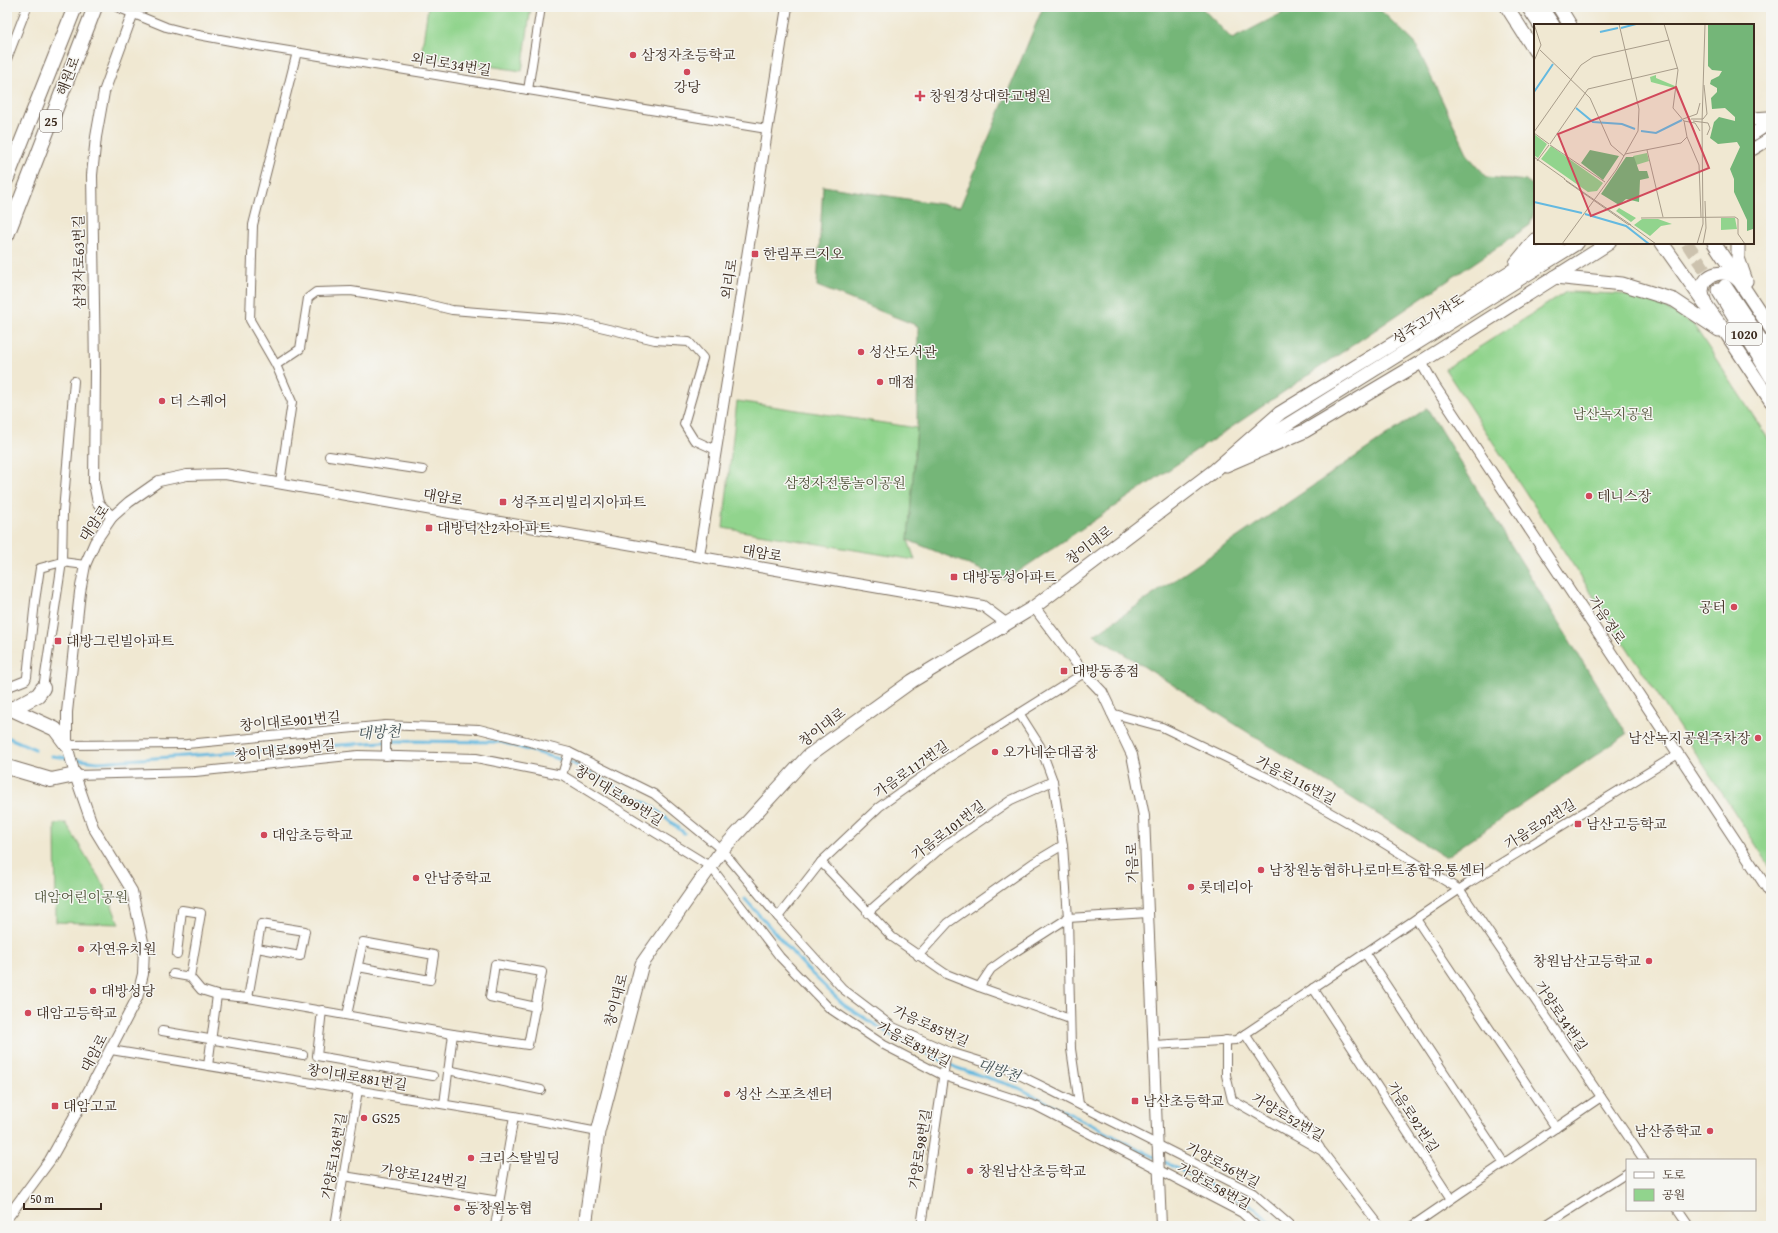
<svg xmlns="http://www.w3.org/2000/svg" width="1778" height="1233" viewBox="0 0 1778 1233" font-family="'Gentium Book Plus','Noto Serif KR',serif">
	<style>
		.green { fill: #91d48d; stroke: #667f56 }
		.forest { fill: #74b678; stroke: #58704b }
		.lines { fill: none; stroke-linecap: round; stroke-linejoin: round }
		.stream { stroke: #64b9e0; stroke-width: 3 }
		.primary-tunnel { stroke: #ccc2ae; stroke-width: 13; stroke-dasharray: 13 6; stroke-linecap: butt }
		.minor-casing { stroke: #7a6c5d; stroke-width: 10 }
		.tertiary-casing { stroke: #7a6c5d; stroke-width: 12 }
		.secondary-casing { stroke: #7a6c5d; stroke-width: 14 }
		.primary-casing { stroke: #7a6c5d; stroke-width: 15 }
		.trunk-casing { stroke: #7a6c5d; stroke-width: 16 }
		.minor { stroke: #fff; stroke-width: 8 }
		.tertiary { stroke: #fff; stroke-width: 10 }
		.secondary { stroke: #fff; stroke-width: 12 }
		.primary { stroke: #fff; stroke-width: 13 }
		.trunk { stroke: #fff; stroke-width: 14 }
		.poi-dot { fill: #d1495b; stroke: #f6f6f2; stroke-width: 1.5 }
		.labels { text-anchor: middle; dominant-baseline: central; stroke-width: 3; stroke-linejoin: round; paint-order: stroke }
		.shield { fill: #f6f6f2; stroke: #73675e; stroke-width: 1 }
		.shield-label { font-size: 13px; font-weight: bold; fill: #3b2a1e }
		.poi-label { font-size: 14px; fill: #3b2a1e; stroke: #f6f6f2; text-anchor: start }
		.street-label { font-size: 14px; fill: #3b2a1e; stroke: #f6f6f2 }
		.park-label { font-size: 14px; fill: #50543a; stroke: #f6f6f2 }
		.water-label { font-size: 15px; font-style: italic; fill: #475558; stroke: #f6f6f2 }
		.inset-river { fill: none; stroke: #64b9e0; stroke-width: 2 }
		.inset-road { fill: none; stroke: #a89c8a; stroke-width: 1 }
		.view { fill: #d1495b; fill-opacity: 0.15; stroke: #d1495b; stroke-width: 2 }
		.inset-edge { fill: none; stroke: #3b2a1e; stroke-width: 2 }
	</style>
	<rect width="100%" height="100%" fill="#f6f6f2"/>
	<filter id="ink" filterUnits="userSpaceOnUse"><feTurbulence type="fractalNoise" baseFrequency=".025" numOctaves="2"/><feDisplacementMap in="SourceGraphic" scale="8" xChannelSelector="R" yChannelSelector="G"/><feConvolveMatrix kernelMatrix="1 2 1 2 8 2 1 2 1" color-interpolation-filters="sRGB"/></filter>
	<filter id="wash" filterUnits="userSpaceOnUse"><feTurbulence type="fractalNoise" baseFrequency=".012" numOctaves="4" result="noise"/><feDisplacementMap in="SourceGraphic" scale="16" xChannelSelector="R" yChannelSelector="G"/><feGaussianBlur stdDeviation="0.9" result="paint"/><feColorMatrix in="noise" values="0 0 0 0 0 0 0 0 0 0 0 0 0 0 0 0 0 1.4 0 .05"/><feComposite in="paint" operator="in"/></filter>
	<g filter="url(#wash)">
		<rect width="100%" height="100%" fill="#f0e8d2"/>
		<!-- green -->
		<g class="green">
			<path d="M428,7H531L522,71L421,56Z"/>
			<path d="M1566,292L1643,295L1693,324L1771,443V868L1445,369Z"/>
			<path d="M737,401L917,428L908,540L915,560L723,528Z"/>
			<path d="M66,823L105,888L119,924L56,922L55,824Z"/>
		</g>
		<!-- forest -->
		<g class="forest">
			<path d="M1043,7H1201L1232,39L1294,7H1377L1415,43L1469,157L1487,177L1527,181L1535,187V209L1530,225L1006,580L908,540L917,428L918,326L817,286L823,186L960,207Z"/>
			<path d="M1427,408L1627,734L1445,857L1094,635Z"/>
		</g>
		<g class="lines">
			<!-- stream -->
			<g class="stream">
				<path d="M7,737L35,749"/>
				<path d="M52,756L68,758"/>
				<path d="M73,759L98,762L397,741L501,742L572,763L650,805L684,833"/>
				<path d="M745,899L807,969L844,1005L894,1037L957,1068L1019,1088L1255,1208L1274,1226"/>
			</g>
		</g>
	</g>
	<g filter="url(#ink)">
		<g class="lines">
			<!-- primary-tunnel -->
			<path class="primary-tunnel" d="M1687,243L1718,290"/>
			<!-- minor casing -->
			<g class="minor-casing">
				<g id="minor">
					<path d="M117,7L166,27L193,34L252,45L767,129"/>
					<path d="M7,59L27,7"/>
					<path d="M528,90L541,7"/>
					<path d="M276,365L300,349L308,298L316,292L351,291L415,301L452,310L566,319L655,340L689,342L703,358L684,424L694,440L716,450"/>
					<path d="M329,456L423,470"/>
					<path d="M280,483L292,402L276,365L250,320L253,225L297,52"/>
					<path d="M7,686H11L26,680L27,677L35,601L40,568L62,562L85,565"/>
					<path d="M43,688L62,562L63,512L74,381"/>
					<path d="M1019,713L1040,746L1053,781L1063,845L1068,918L1071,1049L1079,1104"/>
					<path d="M1111,713L1162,727L1275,781L1380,841L1460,890L1644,1160"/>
					<path d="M67,745L187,744L386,725L479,729L569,752L654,794L722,850L778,917L843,989L893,1027L947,1051L1009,1070L1052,1091L1253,1193L1291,1226"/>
					<path d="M386,756V725"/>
					<path d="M75,775L195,772L358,755L476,758L562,775L711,867L780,957L829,1008L884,1045L944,1076L1036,1106L1242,1213L1256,1226"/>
					<path d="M562,775L569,752"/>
					<path d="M821,862L892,937L946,974L979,987L991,969L1012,954L1068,918L1148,913"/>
					<path d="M867,913L941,848L1011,800L1053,781"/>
					<path d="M778,917L821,862L879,807L948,758L1084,673"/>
					<path d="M1416,919L1556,1128"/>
					<path d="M1365,953L1504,1163"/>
					<path d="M177,954L182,910L201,913L190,977"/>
					<path d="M918,956L948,923L1033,863L1063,845"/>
					<path d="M173,974L190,977L201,990L217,995L248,998L453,1034"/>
					<path d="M979,987L1070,1019"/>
					<path d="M1313,988L1451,1199"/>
					<path d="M248,998L261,924L305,931L300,956L257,948"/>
					<path d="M322,1010L317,1056L433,1076"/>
					<path d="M347,1015L363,942L434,955L430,980L358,967"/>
					<path d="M162,1031L303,1055"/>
					<path d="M1245,1034L1320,1148"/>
					<path d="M1226,1040V1075L1232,1100L1322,1151L1380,1226"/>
					<path d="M1154,1045L1236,1040L1469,883L1678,754"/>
					<path d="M111,1050L514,1116L598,1132"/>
					<path d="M208,1066L217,995"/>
					<path d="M448,1070L541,1090"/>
					<path d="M444,1104L453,1034L528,1045L542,972L495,964L490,997L536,1007"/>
					<path d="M344,1176L499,1201"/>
					<path d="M1678,1210L1689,1226"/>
					<path d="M335,1226L358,1090"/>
					<path d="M495,1226L514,1116"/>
					<path d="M921,1226L947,1051"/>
					<path d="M1412,1226L1601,1097"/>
					<path d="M1544,1226L1627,1173"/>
				</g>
			</g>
			<!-- tertiary casing -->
			<g class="tertiary-casing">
				<g id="tertiary">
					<path d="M1421,362L1434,385L1771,894"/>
					<path d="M112,517L98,503L94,483L95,370L92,175L96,137L104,92L135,7"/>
					<path d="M699,556L787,7"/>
					<path d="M1034,607L1084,673L1102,692L1132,755L1144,816L1161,1226"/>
					<path d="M7,1218L50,1160L88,1092L137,998L143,974L144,946L132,891L93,827L75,775L67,745V712L80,592L85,565L95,542L112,517L129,502L159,481L187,475L225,474L983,606L1007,624"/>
				</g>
			</g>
			<!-- secondary casing -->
			<g class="secondary-casing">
				<g id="secondary">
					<path d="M1753,134L1771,122"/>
					<path d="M1753,149L1771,138"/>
					<path d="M1240,454L1578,243"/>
				</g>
			</g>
			<!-- primary casing -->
			<g class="primary-casing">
				<g id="primary">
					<path d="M1507,7L1535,51"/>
					<path d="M1528,7L1540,25"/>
					<path d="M1541,7L1553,25"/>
					<path d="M1559,7L1570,25"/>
					<path d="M1753,119L1768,118"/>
					<path d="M1662,243L1728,336L1771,401"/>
					<path d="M1714,243L1771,329"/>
					<path d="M1738,243V258L1746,281"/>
					<path d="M1516,263L1535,240"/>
					<path d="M1555,277L1622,284L1674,300L1719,330"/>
					<path d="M1725,286L1771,355"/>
					<path d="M1718,290L1771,377"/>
					<path d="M1705,303C1704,300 1702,295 1702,291C1703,272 1726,268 1738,280"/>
					<path d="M1226,465L1305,431L1421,362L1609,243"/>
					<path d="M585,1226L598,1132L642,964L722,850L808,756L912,681L1034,607L1215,470L1280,413L1557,243"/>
				</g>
			</g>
			<!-- trunk casing -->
			<g class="trunk-casing">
				<g id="trunk">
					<path d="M7,178L75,7"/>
					<path d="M7,235L95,7"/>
					<path d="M7,707L55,729L67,745"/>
					<path d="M12,709L38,695L43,688"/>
					<path d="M7,767L51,780L75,775"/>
				</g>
			</g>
			<!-- minor -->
			<use href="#minor" class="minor"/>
			<!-- tertiary -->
			<use href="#tertiary" class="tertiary"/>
			<!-- secondary -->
			<use href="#secondary" class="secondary"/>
			<!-- primary -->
			<use href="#primary" class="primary"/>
			<!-- trunk -->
			<use href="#trunk" class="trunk"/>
		</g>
	</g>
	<!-- markers -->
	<g class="poi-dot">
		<circle cx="633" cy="55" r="4"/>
		<circle cx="687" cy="72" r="4"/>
		<path d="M918 90h4v4h4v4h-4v4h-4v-4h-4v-4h4z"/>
		<rect x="751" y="250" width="8" height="8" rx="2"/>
		<circle cx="861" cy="352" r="4"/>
		<circle cx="880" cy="382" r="4"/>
		<circle cx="162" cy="401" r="4"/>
		<circle cx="1589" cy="496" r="4"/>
		<rect x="499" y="498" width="8" height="8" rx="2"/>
		<rect x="425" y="524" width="8" height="8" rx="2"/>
		<rect x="950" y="573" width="8" height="8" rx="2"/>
		<circle cx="1734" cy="607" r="4"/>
		<rect x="54" y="637" width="8" height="8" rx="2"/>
		<rect x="1060" y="667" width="8" height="8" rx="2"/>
		<circle cx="1758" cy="738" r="4"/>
		<circle cx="995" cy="752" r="4"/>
		<rect x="1574" y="820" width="8" height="8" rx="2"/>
		<circle cx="264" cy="835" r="4"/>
		<circle cx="1261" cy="870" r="4"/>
		<circle cx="416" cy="878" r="4"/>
		<circle cx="1191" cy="887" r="4"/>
		<circle cx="81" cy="949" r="4"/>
		<circle cx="1649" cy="961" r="4"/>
		<circle cx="93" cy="991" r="4"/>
		<circle cx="28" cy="1013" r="4"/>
		<circle cx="727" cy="1094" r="4"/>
		<rect x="1131" y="1097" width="8" height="8" rx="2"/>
		<rect x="51" y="1102" width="8" height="8" rx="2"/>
		<circle cx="364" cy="1118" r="4"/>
		<circle cx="1710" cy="1131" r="4"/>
		<circle cx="471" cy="1158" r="4"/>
		<circle cx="970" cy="1171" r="4"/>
		<circle cx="457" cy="1208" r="4"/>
	</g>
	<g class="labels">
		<!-- shield labels -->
		<g class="shield">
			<rect x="40" y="110" width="22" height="22" rx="3"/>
			<rect x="1726" y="323" width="36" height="22" rx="3"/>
		</g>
		<g class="shield-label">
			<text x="51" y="121">25</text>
			<text x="1744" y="334">1020</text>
		</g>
		<!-- poi labels -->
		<g class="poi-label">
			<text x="641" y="55">삼정자초등학교</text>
			<text x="687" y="87" text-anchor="middle">강당</text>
			<text x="929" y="96">창원경상대학교병원</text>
			<text x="763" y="254">한림푸르지오</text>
			<text x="869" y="352">성산도서관</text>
			<text x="888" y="382">매점</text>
			<text x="170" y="401">더 스퀘어</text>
			<text x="1597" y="496">테니스장</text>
			<text x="511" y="502">성주프리빌리지아파트</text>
			<text x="437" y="528">대방덕산2차아파트</text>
			<text x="962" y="577">대방동성아파트</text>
			<text x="1726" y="607" text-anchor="end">공터</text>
			<text x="66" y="641">대방그린빌아파트</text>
			<text x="1072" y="671">대방동종점</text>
			<text x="1750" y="738" text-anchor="end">남산녹지공원주차장</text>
			<text x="1003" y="752">오가네순대곱창</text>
			<text x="1586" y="824">남산고등학교</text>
			<text x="272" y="835">대암초등학교</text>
			<text x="1269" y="870">남창원농협하나로마트종합유통센터</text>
			<text x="424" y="878">안남중학교</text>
			<text x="1199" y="887">롯데리아</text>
			<text x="89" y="949">자연유치원</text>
			<text x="1641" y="961" text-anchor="end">창원남산고등학교</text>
			<text x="101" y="991">대방성당</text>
			<text x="36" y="1013">대암고등학교</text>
			<text x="735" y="1094">성산 스포츠센터</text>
			<text x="1143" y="1101">남산초등학교</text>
			<text x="63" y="1106">대암고교</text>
			<text x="372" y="1118">GS25</text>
			<text x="1702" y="1131" text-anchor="end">남산중학교</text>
			<text x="479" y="1158">크리스탈빌딩</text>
			<text x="978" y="1171">창원남산초등학교</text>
			<text x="465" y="1208">동창원농협</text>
		</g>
		<!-- street labels -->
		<g class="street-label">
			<text transform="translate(451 64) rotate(9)">외리로34번길</text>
			<text transform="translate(68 76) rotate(-69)">해원로</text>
			<text transform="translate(79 262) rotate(-91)">삼정자로63번길</text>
			<text transform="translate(729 279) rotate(-81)">외리로</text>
			<text transform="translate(1428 319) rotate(-32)">성주고가차도</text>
			<text transform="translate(443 497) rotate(10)">대암로</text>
			<text transform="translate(94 523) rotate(-56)">대암로</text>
			<text transform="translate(1089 545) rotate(-37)">창이대로</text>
			<text transform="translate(762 553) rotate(10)">대암로</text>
			<text transform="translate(1607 620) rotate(56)">가음정로</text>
			<text transform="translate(290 721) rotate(-5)">창이대로901번길</text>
			<text transform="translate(822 727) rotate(-37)">창이대로</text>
			<text transform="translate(285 750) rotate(-6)">창이대로899번길</text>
			<text transform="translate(911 769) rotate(-35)">가음로117번길</text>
			<text transform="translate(1296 780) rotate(28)">가음로116번길</text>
			<text transform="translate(619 795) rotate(32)">창이대로899번길</text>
			<text transform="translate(1540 824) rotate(-32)">가음로92번길</text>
			<text transform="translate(948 830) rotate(-37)">가음로101번길</text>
			<text transform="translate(1132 863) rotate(-92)">가음로</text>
			<text transform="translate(616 1000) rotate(-75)">창이대로</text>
			<text transform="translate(1561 1016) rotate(56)">가양로34번길</text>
			<text transform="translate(931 1026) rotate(24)">가음로85번길</text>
			<text transform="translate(914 1044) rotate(28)">가음로83번길</text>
			<text transform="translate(94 1053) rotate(-62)">대암로</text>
			<text transform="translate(357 1077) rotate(9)">창이대로881번길</text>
			<text transform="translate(1288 1117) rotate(30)">가양로52번길</text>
			<text transform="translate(1413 1117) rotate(57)">가음로92번길</text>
			<text transform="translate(920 1149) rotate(-81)">가양로98번길</text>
			<text transform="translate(334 1156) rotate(-80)">가양로136번길</text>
			<text transform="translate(1223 1165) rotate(28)">가양로56번길</text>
			<text transform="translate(424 1176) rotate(9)">가양로124번길</text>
			<text transform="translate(1214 1186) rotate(29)">가양로58번길</text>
		</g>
		<!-- park labels -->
		<g class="park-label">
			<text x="1613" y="414">남산녹지공원</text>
			<text x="845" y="483">삼정자전통놀이공원</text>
			<text x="81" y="897">대암어린이공원</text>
		</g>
		<!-- water labels -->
		<g class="water-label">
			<text transform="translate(379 732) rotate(-3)">대방천</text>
			<text transform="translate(999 1070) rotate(18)">대방천</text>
		</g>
	</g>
	<!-- overview -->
	<g transform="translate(1534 24)">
		<rect width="220" height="220" fill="#f0e8d2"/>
		<path d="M122,51V54L141,62L140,64L117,58L116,53ZM0,110L13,120L4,134L0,131ZM17,122L69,159L63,167L54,168L7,135ZM113,129L115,137L102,141L99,132ZM85,184L102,194L97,198L82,187ZM187,194H201L203,205L187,206ZM108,195H124L138,200L127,202L116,212L100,201Z" fill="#91d48d"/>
		<path d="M174,0H220V213L219,205L213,207V196L200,168V155L196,145L206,123L203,118L184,120L176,114L180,98L185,93L201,97V93L191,84L178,85L177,74L183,68V64L176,60L177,56L185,52L188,47L178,46L174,42ZM56,126L85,132L69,156L47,139ZM92,133H100L105,147H113L115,154L106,156L105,178L92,175L85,181L67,170Z" fill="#74b678"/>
		<path class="inset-river" d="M87,4L102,0M66,8L84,4M0,68L19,40M42,84L59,98L88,100L101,105M107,107L122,109L148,96M0,178L48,189M51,190L92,202L115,220"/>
		<path class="inset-road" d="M6,26L56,74L77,121L90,132M0,37L7,21L0,0M149,95L163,90L166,79M157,95H169L173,90L170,61M150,97L161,99L166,107M159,97L174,99L176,104L173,111M0,108L47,41L59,33L135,16M0,109L15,120M153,113L165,141L167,193M16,120L54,65L144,44M16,121L71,158M113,126L129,193M91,130L147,119L153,113L150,97L139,84L144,46L130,0M0,133L31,155M3,137L15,121M30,155L97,201M32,157L95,201M107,194L201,193L204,195V210L211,220M95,200L122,220M28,220L82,146L104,107L105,85L85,0M163,220L169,200L168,99L171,0M169,220L172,204L171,177"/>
		<path class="view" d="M142,63L175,144L57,192L24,110Z"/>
		<rect width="220" height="220" class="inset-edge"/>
	</g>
	<!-- margin -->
	<rect width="1778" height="1233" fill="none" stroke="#f6f6f2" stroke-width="24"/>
	<!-- legend -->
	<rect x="1626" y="1159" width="130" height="52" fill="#f6f6f2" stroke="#aba49d"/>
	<rect x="1634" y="1172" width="20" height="6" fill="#ffffff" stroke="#aba49d"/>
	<text x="1662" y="1179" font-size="12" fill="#3b2a1e">도로</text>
	<rect x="1634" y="1189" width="20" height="12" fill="#91d48d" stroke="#aba49d"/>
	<text x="1662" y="1199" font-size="12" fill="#3b2a1e">공원</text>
	<!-- scale -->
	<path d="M24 1203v6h77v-6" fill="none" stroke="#3b2a1e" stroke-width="2"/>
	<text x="30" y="1203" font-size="12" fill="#3b2a1e" stroke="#f6f6f2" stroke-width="3" paint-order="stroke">50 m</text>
</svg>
